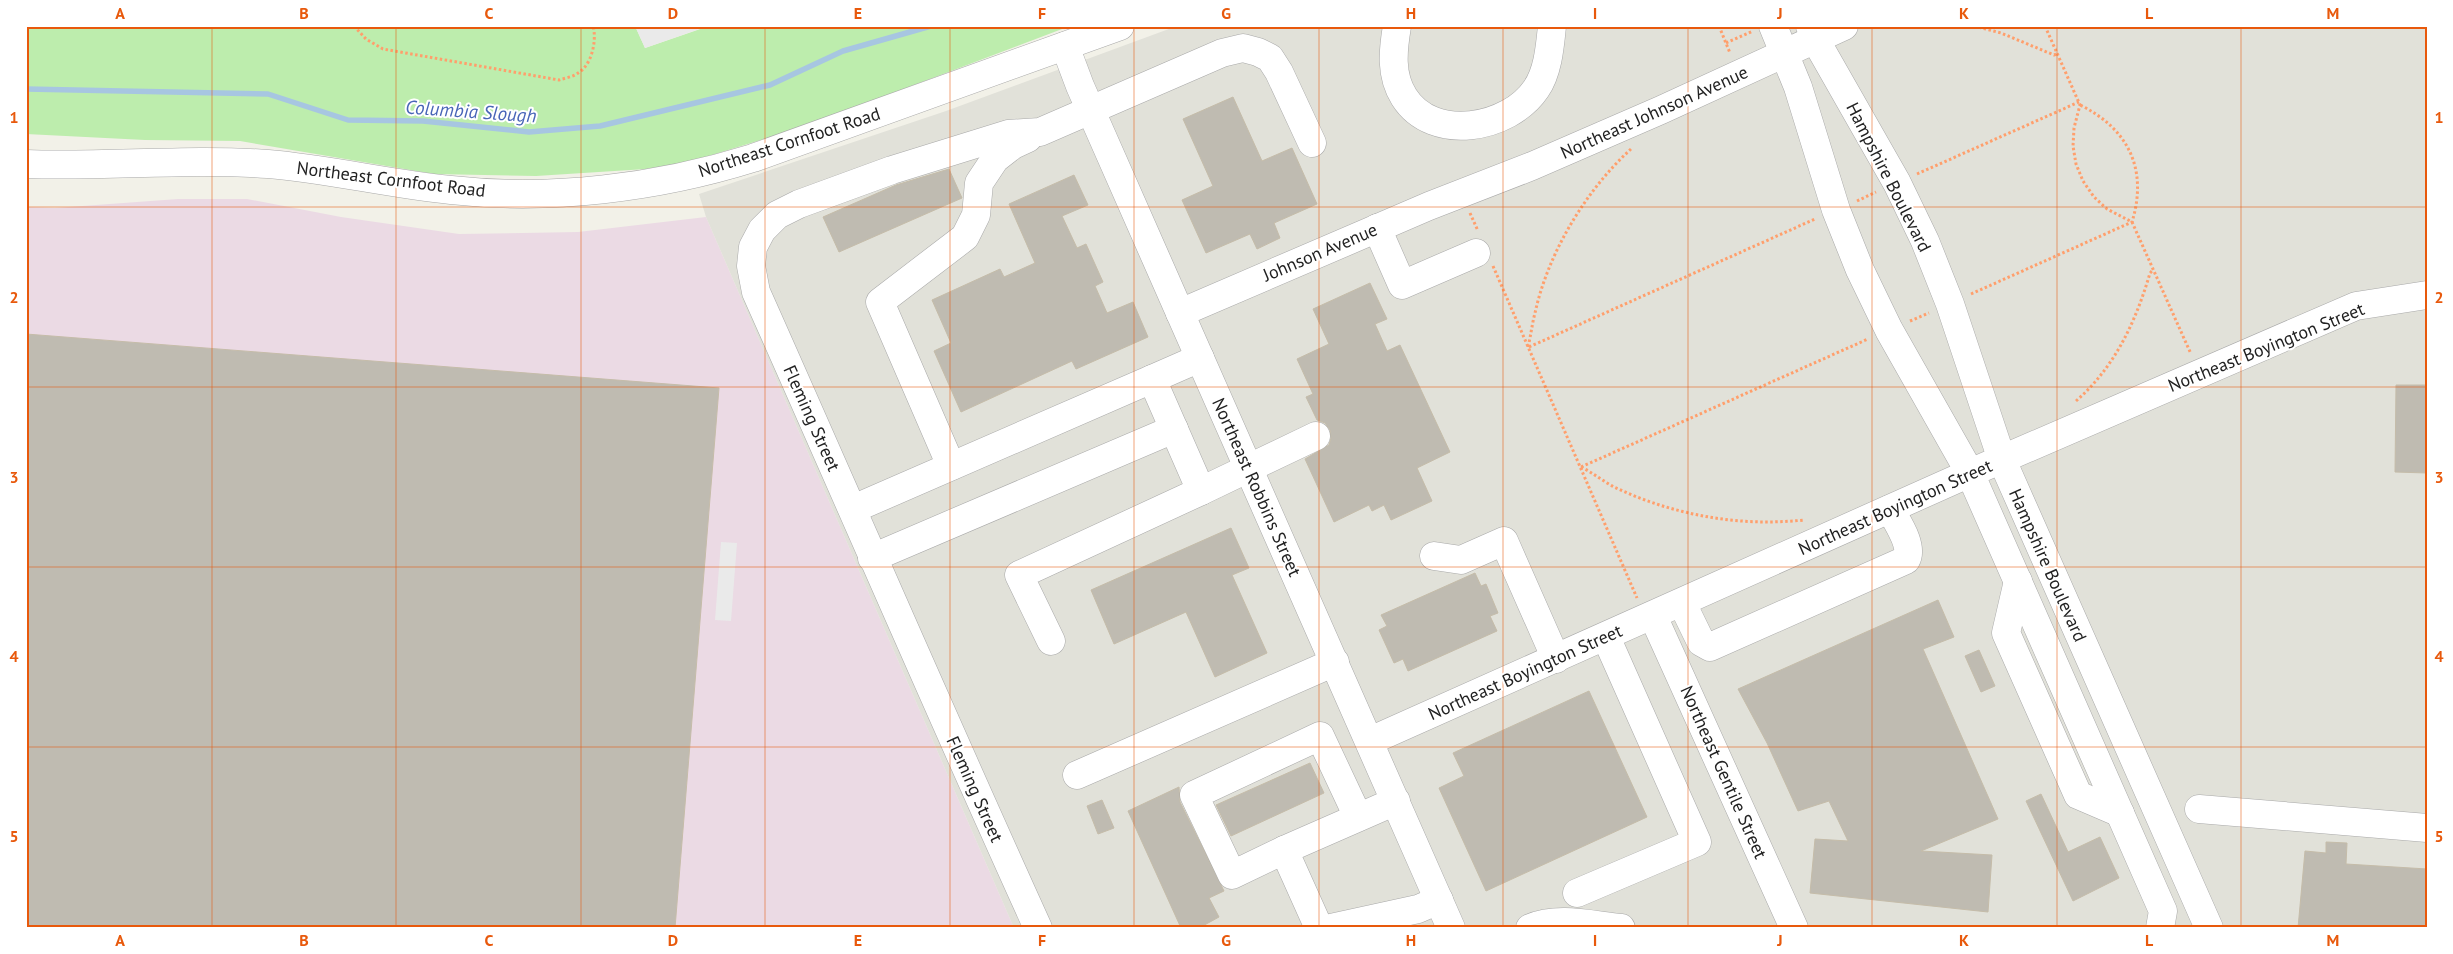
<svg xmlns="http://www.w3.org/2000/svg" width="2453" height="954" viewBox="0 0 2453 954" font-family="'PT Sans',sans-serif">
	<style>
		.industrial { fill: #ebdae4 }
		.airport { fill: #e1e1d9 }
		.grass { fill: #bdedad }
		.parking { fill: #eaeaea }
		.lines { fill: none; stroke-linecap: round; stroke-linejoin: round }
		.stream { stroke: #a7c6e1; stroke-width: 5.5 }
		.building { fill: #bfbbb1; stroke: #c5bca9 }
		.minor-casing { stroke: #a9a9a9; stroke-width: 29 }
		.path { stroke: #ff9f6c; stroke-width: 3; stroke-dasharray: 2.5 2.5; stroke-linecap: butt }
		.minor { stroke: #fff; stroke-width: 28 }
		.grid { fill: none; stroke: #e8590c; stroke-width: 1; stroke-opacity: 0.55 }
		.labels { text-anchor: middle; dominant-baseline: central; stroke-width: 4; stroke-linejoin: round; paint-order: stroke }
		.street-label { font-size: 18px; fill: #222; stroke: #fff }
		.water-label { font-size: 19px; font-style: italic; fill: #4865b7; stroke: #fff }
		.neatline { fill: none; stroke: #e8590c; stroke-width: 2 }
		.grid-label { font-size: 16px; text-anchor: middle; font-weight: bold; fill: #e8590c }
	</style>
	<rect width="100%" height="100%" fill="#f2f1e8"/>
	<!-- industrial -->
	<path class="industrial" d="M178,199H247L341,217L459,234L578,232L706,217L1014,928H26V207L55,208Z"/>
	<!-- airport -->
	<path class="airport" d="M1177,26H2427V928H1014L706,217L699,194L946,111Z"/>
	<!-- grass -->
	<path class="grass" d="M26,26H635L645,48L709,26H1070L803,127L689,162L646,169L536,176L434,174L240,141L145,140L26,134Z"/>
	<!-- parking -->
	<g class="parking">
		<path d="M635,26H708L645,48Z"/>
		<path d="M721,542L737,543L731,621L715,620Z"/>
	</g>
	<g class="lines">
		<!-- stream -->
		<path class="stream" d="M26,89L268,94L348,120L423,121L529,132L600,126L770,85L843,51L931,26"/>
	</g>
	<!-- building -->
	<g class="building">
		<path d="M1233,97L1262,161L1292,148L1317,204L1274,223L1280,238L1257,249L1250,234L1206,253L1182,200L1213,186L1183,119Z"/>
		<path d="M949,169L962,198L839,252L823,217L896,185Z"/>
		<path d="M1074,175L1088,205L1062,216L1077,248L1086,244L1103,282L1095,286L1107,313L1133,302L1148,337L1076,369L1072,361L961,412L934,351L951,343L932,300L1000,269L1004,277L1035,263L1009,204Z"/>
		<path d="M1370,283L1387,319L1375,324L1387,351L1400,345L1450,452L1417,468L1432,501L1391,520L1384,505L1372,511L1369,505L1334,522L1305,459L1329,445L1331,438L1330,430L1325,423L1317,420L1306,397L1313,394L1297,359L1329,344L1313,309Z"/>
		<path d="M26,334L719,388L675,928H26Z"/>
		<path d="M2396,385H2427V473L2395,472Z"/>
		<path d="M1231,528L1249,568L1232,575L1267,653L1215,677L1186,612L1114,644L1091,590Z"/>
		<path d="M1475,573L1481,586L1486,584L1498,613L1490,616L1497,631L1408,671L1403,659L1394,663L1379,630L1387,626L1381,615Z"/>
		<path d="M1938,600L1954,637L1923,649L1998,819L1921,851L1992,855L1988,912L1810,893L1815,839L1848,841L1829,801L1798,811L1767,743L1738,689Z"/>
		<path d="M1979,650L1995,686L1981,692L1965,656Z"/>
		<path d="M1589,691L1647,817L1486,891L1439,788L1464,776L1453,753Z"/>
		<path d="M1310,763L1324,793L1231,836L1216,805Z"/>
		<path d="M1179,787L1180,802L1224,891L1209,898L1219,917L1199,928H1181L1128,811Z"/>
		<path d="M2041,794L2068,852L2100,837L2119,878L2073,901L2026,801Z"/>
		<path d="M1102,800L1114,828L1098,834L1087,806Z"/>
		<path d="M2326,842L2347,843L2346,864L2427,869V928H2298L2305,851L2326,853Z"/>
	</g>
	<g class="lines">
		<!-- minor casing -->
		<g class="minor-casing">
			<g id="minor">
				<path d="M1397,26C1393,50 1390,75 1404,97C1433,143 1509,129 1536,89C1548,72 1550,46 1552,26"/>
				<path d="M1773,26L1798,87L1836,210L1860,270L1889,330L1970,473L2163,911L2160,928"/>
				<path d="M1810,26L1815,39L1897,183L1925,241L1950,304L2002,460L2209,928"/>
				<path d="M1065,46L1080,86L1451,928"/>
				<path d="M26,164C107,167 187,158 268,164C329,169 389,184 451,190C550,201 657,188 753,158L1120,26"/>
				<path d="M1377,228L1402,285L1476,253"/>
				<path d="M1180,313L1429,206L1532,166L1661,110L1844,26"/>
				<path d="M1200,358L1152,379L1201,491L1316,436"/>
				<path d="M951,466L880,302L965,237L976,215L979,183L995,159L1013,145L1028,138"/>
				<path d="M853,509L1152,379"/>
				<path d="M1434,556L1461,560L1504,541L1556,659"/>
				<path d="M872,558L1174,429"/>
				<path d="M2018,581L2006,633L2078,795L2120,813"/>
				<path d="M1682,603L1701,642L1710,647L1906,560C1914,546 1897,522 1890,509"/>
				<path d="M1653,616L1794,928"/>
				<path d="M1051,641L1019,575L1201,491"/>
				<path d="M1370,741L1970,473L2356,306L2427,295"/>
				<path d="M1077,775L1335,662"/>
				<path d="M2199,809L2427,828"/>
				<path d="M1284,850L1232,875L1194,795L1320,736L1358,817"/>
				<path d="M1577,893L1697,842L1606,637"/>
				<path d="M1038,928C942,717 850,503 756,292L751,266L753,247L762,230L777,215L799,204L892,170L1008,134L1040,132L1222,53L1243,48L1258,52L1270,58L1279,72L1312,143"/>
				<path d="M1319,928L1284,850L1396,801"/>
				<path d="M1331,928L1418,909L1439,900"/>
				<path d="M1530,928C1558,916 1591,925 1621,928"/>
			</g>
		</g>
		<!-- path -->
		<g class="path">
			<path d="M354,26L366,39L383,49L559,80C565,78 573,77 578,73C592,65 597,40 593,26"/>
			<path d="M1719,26L1730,53"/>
			<path d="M1974,26L2001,33L2054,55L2057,54"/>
			<path d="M2045,26L2080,105L2074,128L2073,146L2076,164L2083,181L2094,197L2107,209L2132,222L2191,354"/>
			<path d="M1726,43L1753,31"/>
			<path d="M1917,174L2079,102"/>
			<path d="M1857,201L1876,192"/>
			<path d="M1470,213L1478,231"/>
			<path d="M1493,266L1637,598"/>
			<path d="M1971,294L2132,222C2148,170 2129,129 2080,105"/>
			<path d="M1910,321L1929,313"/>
			<path d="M1528,347C1531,335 1532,324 1535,313C1548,253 1586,190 1631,149"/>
			<path d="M1529,347L1815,219"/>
			<path d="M2076,401C2115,367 2136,321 2150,273L2153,270"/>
			<path d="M1581,467L1868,339"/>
			<path d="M1581,467C1593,473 1603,481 1614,487C1673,515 1739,527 1804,520"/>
		</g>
		<!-- minor -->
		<use href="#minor" class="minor"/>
	</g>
	<!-- grid -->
	<path class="grid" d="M212,26V928M396,26V928M581,26V928M765,26V928M950,26V928M1134,26V928M1319,26V928M1503,26V928M1688,26V928M1872,26V928M2057,26V928M2241,26V928M26,207H2427M26,387H2427M26,567H2427M26,747H2427"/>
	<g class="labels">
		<!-- street labels -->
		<g class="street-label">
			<text transform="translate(1654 112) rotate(-24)">Northeast Johnson Avenue</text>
			<text transform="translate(789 142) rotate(-18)">Northeast Cornfoot Road</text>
			<text transform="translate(1889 177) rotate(63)">Hampshire Boulevard</text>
			<text transform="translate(391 179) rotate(7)">Northeast Cornfoot Road</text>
			<text transform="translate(1320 252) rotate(-23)">Johnson Avenue</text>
			<text transform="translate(2266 347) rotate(-22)">Northeast Boyington Street</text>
			<text transform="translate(812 418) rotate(66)">Fleming Street</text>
			<text transform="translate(1257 487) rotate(66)">Northeast Robbins Street</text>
			<text transform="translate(1895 507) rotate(-24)">Northeast Boyington Street</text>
			<text transform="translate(2048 565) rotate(66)">Hampshire Boulevard</text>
			<text transform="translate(1525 672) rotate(-24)">Northeast Boyington Street</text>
			<text transform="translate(1724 772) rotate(66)">Northeast Gentile Street</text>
			<text transform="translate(975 789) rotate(66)">Fleming Street</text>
		</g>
		<!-- water labels -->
		<g class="water-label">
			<text transform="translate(471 111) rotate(4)">Columbia Slough</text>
		</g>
	</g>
	<!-- border -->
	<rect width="2453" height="954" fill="none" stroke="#ffffff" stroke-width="55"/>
	<rect x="28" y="28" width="2398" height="898" class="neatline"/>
	<g class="grid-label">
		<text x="120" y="19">A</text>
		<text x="304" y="19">B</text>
		<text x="489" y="19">C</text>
		<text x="673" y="19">D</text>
		<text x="858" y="19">E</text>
		<text x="1042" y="19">F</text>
		<text x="1226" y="19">G</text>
		<text x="1411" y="19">H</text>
		<text x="1595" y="19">I</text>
		<text x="1780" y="19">J</text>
		<text x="1964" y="19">K</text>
		<text x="2149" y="19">L</text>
		<text x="2333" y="19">M</text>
		<text x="14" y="123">1</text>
		<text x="2439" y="123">1</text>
		<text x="14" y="303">2</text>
		<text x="2439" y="303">2</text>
		<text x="14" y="483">3</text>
		<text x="2439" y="483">3</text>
		<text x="14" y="662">4</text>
		<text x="2439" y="662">4</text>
		<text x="14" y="842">5</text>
		<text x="2439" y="842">5</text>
		<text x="120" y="946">A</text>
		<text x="304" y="946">B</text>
		<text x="489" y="946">C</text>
		<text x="673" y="946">D</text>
		<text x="858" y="946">E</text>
		<text x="1042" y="946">F</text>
		<text x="1226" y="946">G</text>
		<text x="1411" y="946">H</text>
		<text x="1595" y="946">I</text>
		<text x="1780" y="946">J</text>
		<text x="1964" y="946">K</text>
		<text x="2149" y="946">L</text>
		<text x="2333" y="946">M</text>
	</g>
</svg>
